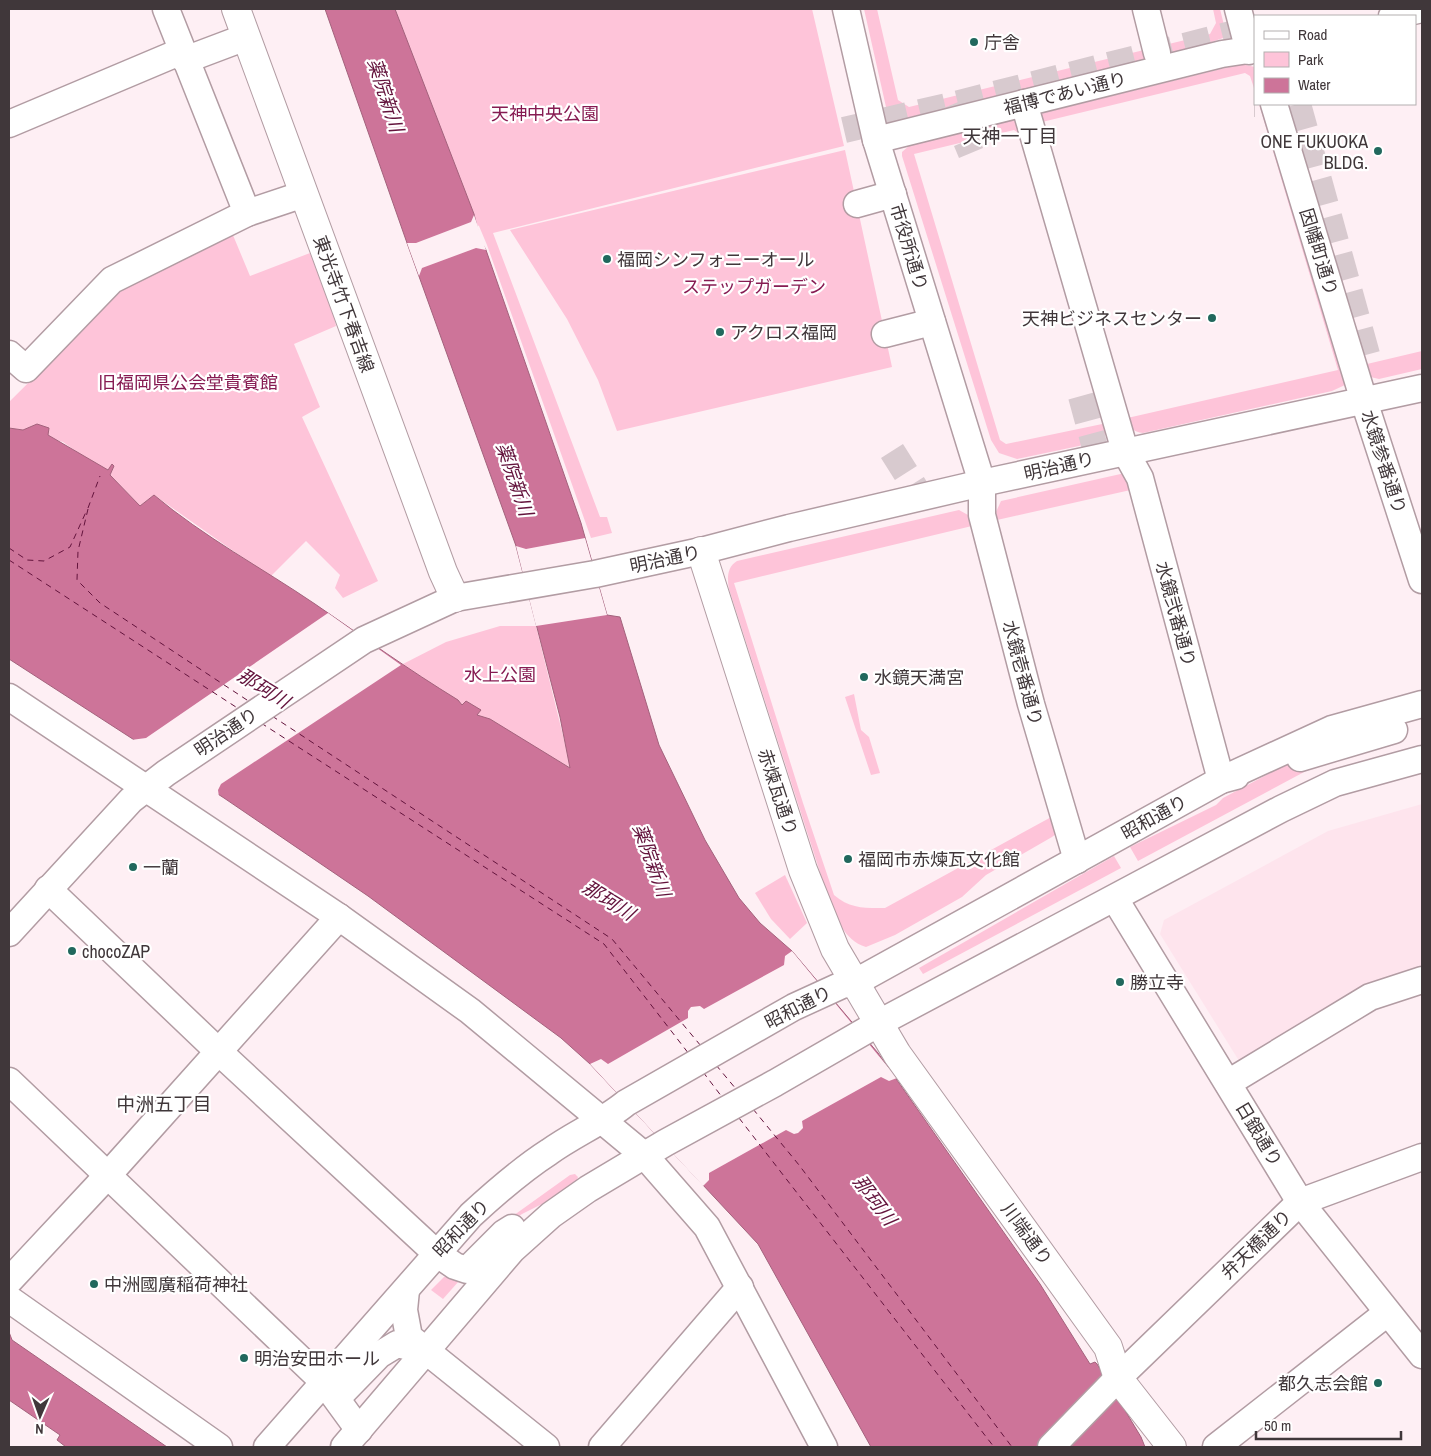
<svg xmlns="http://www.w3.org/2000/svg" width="1431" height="1456" viewBox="0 0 1431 1456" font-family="'Archivo Narrow','Noto Sans JP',sans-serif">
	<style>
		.built { fill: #fee4ed }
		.green { fill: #fec4d9 }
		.water { fill: #cd7499; stroke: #a3627c }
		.pier { fill: #feeff4 }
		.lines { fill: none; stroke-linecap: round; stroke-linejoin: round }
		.ferry { stroke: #63133c; stroke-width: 1; stroke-dasharray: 6 5; stroke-linecap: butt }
		.minor-tunnel { stroke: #d8cacf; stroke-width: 26; stroke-dasharray: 26 13; stroke-linecap: butt }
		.minor-casing { stroke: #b29ca3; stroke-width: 29 }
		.major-casing { stroke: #b29ca3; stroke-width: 30 }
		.minor { stroke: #fff; stroke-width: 26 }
		.major { stroke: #fff; stroke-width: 28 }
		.poi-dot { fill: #21685d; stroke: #fff; stroke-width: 2 }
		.labels { text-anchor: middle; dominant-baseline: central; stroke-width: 4.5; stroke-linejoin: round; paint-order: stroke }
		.poi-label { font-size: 18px; fill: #40373a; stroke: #fff; text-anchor: start }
		.street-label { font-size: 18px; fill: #40373a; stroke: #fff }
		.park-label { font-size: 18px; fill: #861b52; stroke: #fff }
		.water-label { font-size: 19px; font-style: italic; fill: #63133c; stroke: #fff }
		.neighbourhood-label { font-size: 19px; fill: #40373a; stroke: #fff }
	</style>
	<rect width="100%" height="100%" fill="#feeff4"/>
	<!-- built -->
	<path class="built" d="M1422,804V969L1241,1064L1160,934L1164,920L1328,831Z"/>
	<!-- green -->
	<g class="green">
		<path d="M395,9H812L844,146L493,233L600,517H607L612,533L591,538L487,245L479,226L472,222Z"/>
		<path d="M864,9H877L898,100L909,107L1210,34L1216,23L1213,9H1220L1225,29L1223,38L1206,44L898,120L890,115L886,107Z"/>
		<path d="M1241,64L1255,67V91L1250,76L1245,73L1042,122L1038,118L1043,113Z"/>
		<path d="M1259,104H1268L1350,379L1345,385L1332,391L1143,433C1133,432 1129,427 1123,419L1338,370Z"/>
		<path d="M1281,104H1288L1367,364L1422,351V369L1379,379L1366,376Z"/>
		<path d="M1012,120L1017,123L1020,134L1014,130L914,154L1000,440L1006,444L1107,423L1106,433L1098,442L1017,459L999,453L991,440L902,156V152L910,145Z"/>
		<path d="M845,150L892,367L617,431L598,380L567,319L510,230Z"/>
		<path d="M230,228L250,276L310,253L334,317L336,326L294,344L320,407L302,417L378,581L343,598L335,588L340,575L306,541L270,577L154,495L140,506L110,475L114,466L112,464L108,470L88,460L63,442L23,430L9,428V402L134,278Z"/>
		<path d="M1125,473L1135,489L997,520L996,512L1001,501Z"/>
		<path d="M959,510L968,515L972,526L734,583L803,803L834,895C850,909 865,908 885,908L1055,815L1056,834L1052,837L986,875L962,897L895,935L866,947C843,940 837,917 828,897L729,589C727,578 727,567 737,561Z"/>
		<path d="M500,626H536L571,768L477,715L401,665L446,642Z"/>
		<path d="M854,694L861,730L869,737L880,773L871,775L845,697Z"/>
		<path d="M1308,753L1334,756L1138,861L1130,847L1216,805L1223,798Z"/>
		<path d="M1114,856L1121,868L923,974L919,968Z"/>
		<path d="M785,875L807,923L790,939L771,919L755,893Z"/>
		<path d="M575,1174L578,1177L577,1180L552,1199L522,1214L463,1256L487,1230L517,1213L570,1175Z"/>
		<path d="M457,1273L460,1277L459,1281L443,1299L431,1290L444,1277Z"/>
	</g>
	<!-- water -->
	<g class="water">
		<path d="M325,9H395L474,214L480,239L486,250L581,523L607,615L620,617L659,745L705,840L739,898L760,923L792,951L878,1053L1040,1284L1090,1364L1095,1362L1097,1364L1141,1437L1145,1447H871L758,1244L590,1064L561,1038L368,896L224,798L9,659V428L23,430L37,424L49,428L48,435L108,470L112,464L114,466L110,475L140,506L154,495C204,537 262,568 315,604C363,637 409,670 458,700L462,705L466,701L481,710L477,715L490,719L570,768L560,717L516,546L407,243Z"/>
		<path d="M9,1332L12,1340L167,1447H66L57,1440L60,1435L9,1400Z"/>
	</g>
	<!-- pier -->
	<g class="pier">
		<path d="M474,215L486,250L476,248L422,268L419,276L407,243H416L471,222Z"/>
		<path d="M585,538L607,615L536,626L516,546L526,549Z"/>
		<path d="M328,613L401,665L221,784L218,790L219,797L131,740L146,738Z"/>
		<path d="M792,951L897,1078L889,1081L881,1077L802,1121L803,1128L798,1133L794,1134L786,1130L709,1173V1180L703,1186L590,1064L601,1059L608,1064L688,1018V1011L691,1007L700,1006L704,1009L784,965L785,956Z"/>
	</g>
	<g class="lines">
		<!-- ferry -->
		<g class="ferry">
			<path d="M88,508L100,476"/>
			<path d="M88,509L78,551L77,580L100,603L250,702"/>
			<path d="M9,548L27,560L44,561L70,547L86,512"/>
			<path d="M9,560L239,709"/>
			<path d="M272,716L612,939L701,1046"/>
			<path d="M261,723L604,944L689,1054"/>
			<path d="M716,1065L736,1089"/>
			<path d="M703,1072L722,1097"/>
			<path d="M753,1109L799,1165L1012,1447"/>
			<path d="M739,1118L994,1447"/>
		</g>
		<!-- minor-tunnel -->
		<g class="minor-tunnel">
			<path d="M1254,104H1255"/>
			<path d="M1298,104L1368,358"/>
			<path d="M951,105L971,153"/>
			<path d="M844,130L951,105L1255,28"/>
			<path d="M1081,396L1101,470"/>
			<path d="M892,451L928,508L938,506"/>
		</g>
		<!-- minor casing -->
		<g class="minor-casing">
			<g id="minor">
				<path d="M166,9L247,213"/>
				<path d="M846,9L876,140L982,483V515L1031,704L1077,860"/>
				<path d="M1146,9L1157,53"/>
				<path d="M1238,9L1249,51"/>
				<path d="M1392,16L1422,9"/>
				<path d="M185,60L246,37"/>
				<path d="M1024,103L1125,451L1140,478L1221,780L1236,776"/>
				<path d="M1274,104L1364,401L1422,580"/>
				<path d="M9,124L182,51"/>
				<path d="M876,140L1222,54L1255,49"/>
				<path d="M857,204L893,194"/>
				<path d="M885,334L932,322"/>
				<path d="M9,354L26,369L112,280L247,213L304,194"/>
				<path d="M9,697L339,917L470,1011L645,1156L707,1227L824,1447"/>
				<path d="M1300,758L1394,730"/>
				<path d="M48,889L219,1052L436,1253L455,1266L467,1270L504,1233L512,1228"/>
				<path d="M1115,899L1300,1202L1422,1355"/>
				<path d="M9,933L131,800L166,773L364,640L455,598L595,574L701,551L789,528L982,483L1422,388"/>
				<path d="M9,1081L324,1382L359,1430"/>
				<path d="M1228,1083L1370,997L1422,980"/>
				<path d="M9,1281L108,1175L339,917"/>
				<path d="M406,1290L404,1310L409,1337L546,1447"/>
				<path d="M9,1299L219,1447"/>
				<path d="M324,1382L343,1392L379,1355L397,1344L425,1351"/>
				<path d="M267,1447L471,1215C496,1192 521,1170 549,1152C574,1134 603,1122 626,1103L794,1007L842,985L854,983L1221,780L1332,729L1422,704"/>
				<path d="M344,1447L512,1250L551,1215L588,1189L665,1143L775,1083L879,1023L1281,809L1335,783L1422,759"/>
				<path d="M602,1447L740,1287"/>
				<path d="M1051,1447L1118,1378L1300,1202L1422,1157"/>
				<path d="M1216,1447L1387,1313"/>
			</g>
		</g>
		<!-- major casing -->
		<g class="major-casing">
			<g id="major">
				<path d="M236,9L443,572L455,598"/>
				<path d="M701,551L803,870L835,949L897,1054L1108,1347L1118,1378L1172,1447"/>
			</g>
		</g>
		<!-- minor -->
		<use href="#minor" class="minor"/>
		<!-- major -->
		<use href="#major" class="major"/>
	</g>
	<!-- markers -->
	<g class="poi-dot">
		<circle cx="974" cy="42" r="5"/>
		<circle cx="1378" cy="151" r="5"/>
		<circle cx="607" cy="259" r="5"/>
		<circle cx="1212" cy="318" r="5"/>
		<circle cx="720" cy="332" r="5"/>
		<circle cx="864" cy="677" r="5"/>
		<circle cx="848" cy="859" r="5"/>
		<circle cx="133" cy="867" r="5"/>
		<circle cx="72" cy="951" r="5"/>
		<circle cx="1120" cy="982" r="5"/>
		<circle cx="94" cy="1284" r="5"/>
		<circle cx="244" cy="1358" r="5"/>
		<circle cx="1378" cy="1383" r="5"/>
	</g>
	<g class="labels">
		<!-- poi labels -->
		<g class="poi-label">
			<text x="984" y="42">庁舎</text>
			<text x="1368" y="141" text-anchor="end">ONE FUKUOKA<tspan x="1368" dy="21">BLDG.</tspan></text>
			<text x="617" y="259">福岡シンフォニーオール</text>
			<text x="1202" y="318" text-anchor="end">天神ビジネスセンター</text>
			<text x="730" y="332">アクロス福岡</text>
			<text x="874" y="677">水鏡天満宮</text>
			<text x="858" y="859">福岡市赤煉瓦文化館</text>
			<text x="143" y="867">一蘭</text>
			<text x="82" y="951">chocoZAP</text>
			<text x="1130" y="982">勝立寺</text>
			<text x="104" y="1284">中洲國廣稲荷神社</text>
			<text x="254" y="1358">明治安田ホール</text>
			<text x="1368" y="1383" text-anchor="end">都久志会館</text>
		</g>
		<!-- street labels -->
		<g class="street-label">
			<text transform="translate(1065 93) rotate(-14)">福博であい通り</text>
			<text transform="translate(909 247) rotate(73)">市役所通り</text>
			<text transform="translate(1319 252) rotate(73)">因幡町通り</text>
			<text transform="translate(344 304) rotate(70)">東光寺竹下春吉線</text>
			<text transform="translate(1384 462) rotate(72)">水鏡参番通り</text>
			<text transform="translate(1059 466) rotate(-13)">明治通り</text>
			<text transform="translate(665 559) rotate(-12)">明治通り</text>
			<text transform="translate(1176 614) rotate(75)">水鏡弐番通り</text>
			<text transform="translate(1023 673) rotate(75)">水鏡壱番通り</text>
			<text transform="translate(226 732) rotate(-34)">明治通り</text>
			<text transform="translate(778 792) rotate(72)">赤煉瓦通り</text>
			<text transform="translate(1154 817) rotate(-29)">昭和通り</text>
			<text transform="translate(798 1007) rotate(-27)">昭和通り</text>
			<text transform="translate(1259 1134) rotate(59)">日銀通り</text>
			<text transform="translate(461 1228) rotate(-46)">昭和通り</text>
			<text transform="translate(1027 1234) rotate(54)">川端通り</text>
			<text transform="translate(1256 1244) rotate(-44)">弁天橋通り</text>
		</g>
		<!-- park labels -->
		<g class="park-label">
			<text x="545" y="113">天神中央公園</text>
			<text x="754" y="286">ステップガーデン</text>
			<text x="188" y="382">旧福岡県公会堂貴賓館</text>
			<text x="500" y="674">水上公園</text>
		</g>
		<!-- water labels -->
		<g class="water-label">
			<text transform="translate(386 95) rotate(72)">薬院新川</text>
			<text transform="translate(515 479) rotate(71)">薬院新川</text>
			<text transform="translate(264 688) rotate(32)">那珂川</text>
			<text transform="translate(652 860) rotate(70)">薬院新川</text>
			<text transform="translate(609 900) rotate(32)">那珂川</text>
			<text transform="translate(875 1200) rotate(53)">那珂川</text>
		</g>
		<!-- neighbourhood labels -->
		<g class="neighbourhood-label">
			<text x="1010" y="136">天神一丁目</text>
			<text x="164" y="1104">中洲五丁目</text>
		</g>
	</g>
	<!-- border -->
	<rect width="1431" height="1456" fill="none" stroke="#40373a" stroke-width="20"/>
	<!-- legend -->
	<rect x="1254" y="15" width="162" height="90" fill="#ffffff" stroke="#b3afb0"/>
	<rect x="1264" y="31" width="25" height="8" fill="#ffffff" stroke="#b3afb0"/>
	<text x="1298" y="40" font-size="15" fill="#40373a">Road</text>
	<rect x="1264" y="52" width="25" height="15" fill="#fec4d9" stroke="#b3afb0"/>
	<text x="1298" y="65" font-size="15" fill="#40373a">Park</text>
	<rect x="1264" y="78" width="25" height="15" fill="#cd7499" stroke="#b3afb0"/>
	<text x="1298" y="90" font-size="15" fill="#40373a">Water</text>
	<!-- north arrow -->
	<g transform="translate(40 1416) rotate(182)" stroke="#ffffff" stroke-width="4" paint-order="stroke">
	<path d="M0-4L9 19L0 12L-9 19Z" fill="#40373a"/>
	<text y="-8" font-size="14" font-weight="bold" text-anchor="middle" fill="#40373a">N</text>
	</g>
	<!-- scale -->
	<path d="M1256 1431v8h145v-8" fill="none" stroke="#40373a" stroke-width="2.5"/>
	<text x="1264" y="1431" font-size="15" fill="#40373a" stroke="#ffffff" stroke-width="4" paint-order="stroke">50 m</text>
</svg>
